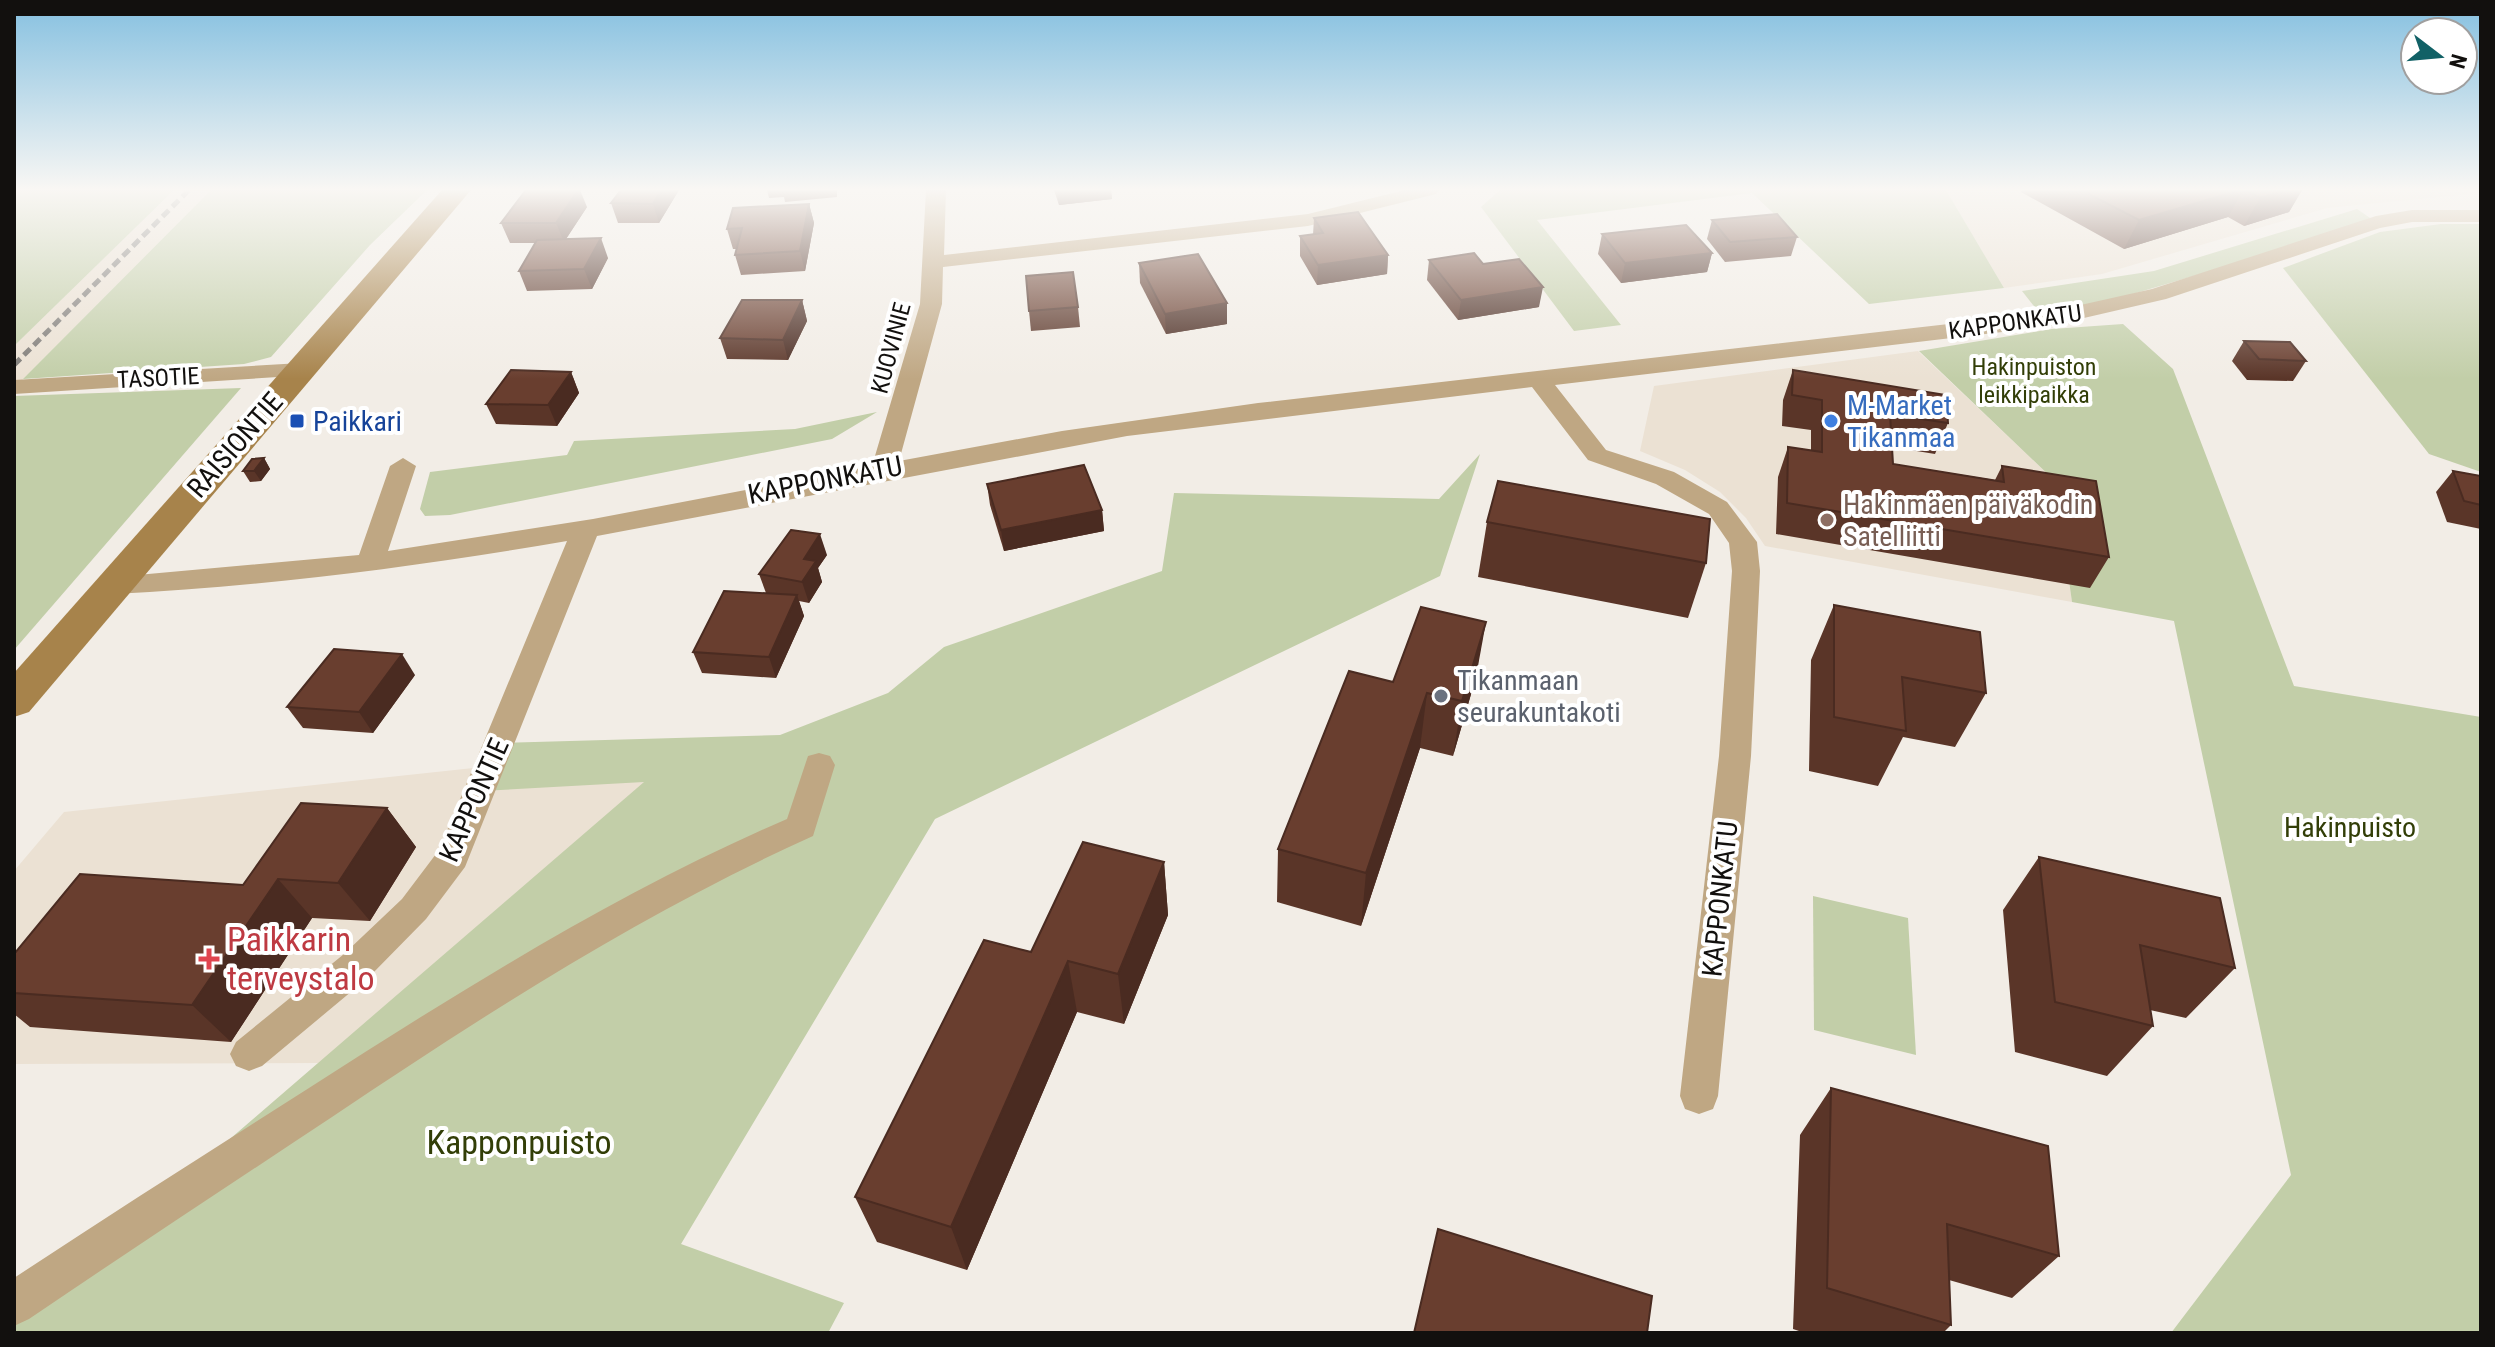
<svg xmlns="http://www.w3.org/2000/svg" width="2495" height="1347" viewBox="0 0 2495 1347" font-family="'Roboto Condensed',sans-serif">
	<style>
		.built { fill: #ebe1d3 }
		.green { fill: #c2cea8 }
		.lines { fill: none; stroke-linecap: round; stroke-linejoin: round }
		.minor { fill: #bfa783; fill-rule: evenodd }
		.secondary { fill: #a7834b; fill-rule: evenodd }
		.rail { stroke: #7c7975; stroke-width: 5; stroke-dasharray: 9 5; stroke-linecap: butt }
		.wall { fill: #5a3528 }
		.shaded-wall { fill: #4a2b21 }
		.building { fill: #693e2f; stroke: #4a2b21; stroke-width: 2 }
		.transit-dot { fill: #1a4fb4; stroke: #fff; stroke-width: 3 }
		.shop-dot { fill: #3f7fe0; stroke: #fff; stroke-width: 3 }
		.education-dot { fill: #8d6e63; stroke: #fff; stroke-width: 3 }
		.worship-dot { fill: #6b7280; stroke: #fff; stroke-width: 3 }
		.health-dot { fill: #e0444e; stroke: #fff; stroke-width: 3 }
		.labels { text-anchor: middle; dominant-baseline: central; stroke-width: 8; stroke-linejoin: round; paint-order: stroke }
		.far-street-label { font-size: 24px; fill: #12100e; stroke: #fff }
		.far-park-label { font-size: 24px; fill: #323e07; stroke: #fff }
		.shop-label { font-size: 28px; fill: #366cbe; stroke: #fff; text-anchor: start }
		.transit-label { font-size: 28px; fill: #164399; stroke: #fff; text-anchor: start }
		.street-label { font-size: 28px; fill: #12100e; stroke: #fff }
		.education-label { font-size: 28px; fill: #785e54; stroke: #fff; text-anchor: start }
		.worship-label { font-size: 28px; fill: #5b616d; stroke: #fff; text-anchor: start }
		.park-label { font-size: 28px; fill: #323e07; stroke: #fff }
		.near-health-label { font-size: 34px; fill: #be3a42; stroke: #fff; text-anchor: start }
		.near-park-label { font-size: 34px; fill: #323e07; stroke: #fff }
	</style>
	<rect width="100%" height="100%" fill="#f2ede6"/>
	<!-- built -->
	<g class="built">
		<path d="M174,190H211L14,388V346Z"/>
		<path d="M1946,190H2481V193L2327,208L2102,274L2004,288Z"/>
		<path d="M1918,351L2055,481L2072,602L1765,546L1746,518L1720,492L1685,470L1640,451L1654,386Z"/>
		<path d="M492,766L645,782L319,1063L14,1064V871L64,812Z"/>
	</g>
	<!-- green -->
	<g class="green">
		<path d="M14,190H174L14,346Z"/>
		<path d="M211,190H427L370,245L271,357L244,364L23,379Z"/>
		<path d="M1500,190H1946L2004,288L1869,304L1752,193L1537,220L1621,325L1574,331L1481,207Z"/>
		<path d="M2357,209L2376,222L2045,320L2022,291L2154,271Z"/>
		<path d="M2441,224H2481V472L2429,454L2283,268L2380,232Z"/>
		<path d="M2123,324L2173,369L2294,686L2481,717V1333H2171L2291,1175L2174,621L2072,602L2055,481L1919,351L2052,329Z"/>
		<path d="M241,388L14,650V396Z"/>
		<path d="M877,412L832,439L450,515L425,516L420,509L430,472L567,455L574,441L795,429Z"/>
		<path d="M1480,454L1440,576L935,819L681,1244L844,1303L828,1333H14V1325L644,782L481,791L501,743L780,735L888,693L944,647L1162,571L1174,493L1439,499Z"/>
		<path d="M1813,896L1908,918L1916,1055L1814,1030Z"/>
	</g>
	<g class="lines">
		<!-- minor -->
		<g class="minor">
			<path d="M926,190H946L944,255L1308,214L1405,190H1439L1436,194L1308,226L943,267L942,304L899,461L1062,431L1258,403L2045,313L2152,289L2376,216L2412,210H2481V222H2412L2380,228L2166,299L2045,327L1555,385L1606,450L1674,472L1727,502L1757,542L1760,571L1751,756L1718,1096L1713,1109L1699,1114L1685,1109L1680,1096L1719,756L1732,571L1729,543L1709,514L1656,484L1588,460L1532,387L1127,436L597,536L465,867L426,919L370,976L262,1066L249,1071L236,1066L230,1054L236,1042L344,954L402,899L439,850L567,541C417,567 267,586 114,594L104,592L100,585L104,578L359,555L390,466L403,458L416,466L388,551L593,519L872,466L920,304Z"/>
			<path d="M301,363L313,370L309,375L14,394V380Z"/>
			<path d="M819,753L830,756L835,765L813,836C642,913 487,1013 332,1117C231,1184 129,1251 29,1319L14,1326V1278C111,1214 210,1151 309,1088C463,989 618,892 787,819L808,756Z"/>
		</g>
		<!-- secondary -->
		<path class="secondary" d="M442,190H471L29,712L14,717V673Z"/>
		<!-- rail -->
		<path class="rail" d="M14,365L189,190"/>
	</g>
	<!-- wall -->
	<g class="wall">
		<path d="M679,190L659,223H618L611,203Z"/>
		<path d="M767,190H837V197L785,202L784,197L769,198Z"/>
		<path d="M1054,190H1111L1112,199L1059,205Z"/>
		<path d="M2022,190H2302L2289,212L2244,226L2228,217L2124,249L2021,192Z"/>
		<path d="M809,204L814,223L805,271L741,275L735,255L737,249H733L727,229Z"/>
		<path d="M587,207L566,239L608,258L592,289L527,291L519,271L536,243H510L501,223Z"/>
		<path d="M1314,218L1388,255L1387,274L1317,285L1300,256V236L1313,235Z"/>
		<path d="M1712,220L1797,237L1791,256L1725,262L1707,239Z"/>
		<path d="M1602,234L1712,253L1707,272L1621,283L1598,254Z"/>
		<path d="M1429,260L1483,264L1539,307L1458,320L1427,280Z"/>
		<path d="M1139,263L1227,324L1166,334L1140,283Z"/>
		<path d="M802,300L807,321L788,360L727,359L720,338Z"/>
		<path d="M1078,307L1080,327L1031,331L1029,311Z"/>
		<path d="M2244,341L2306,361L2293,381L2247,380L2232,361Z"/>
		<path d="M1793,370L1948,423L1935,454L1892,447L1893,464L1995,480L2002,466L2109,557L2090,588L1776,534L1778,477L1788,447L1811,450V430L1782,426L1783,400Z"/>
		<path d="M571,372L579,393L557,426L496,424L486,404Z"/>
		<path d="M264,458L270,469L261,481L250,482L243,471Z"/>
		<path d="M2453,471L2481,476V529L2447,522L2436,492Z"/>
		<path d="M987,484L1102,510L1104,531L1004,551L990,505Z"/>
		<path d="M1487,522L1706,563L1688,618L1478,577Z"/>
		<path d="M827,555L818,568L822,582L809,603L799,601L804,616L776,678L702,673L693,652L766,593L759,574Z"/>
		<path d="M1834,605L1986,693L1955,747L1903,737L1878,786L1809,771L1811,660Z"/>
		<path d="M415,675L373,733L303,728L287,707Z"/>
		<path d="M1476,677L1453,756L1420,748L1361,926L1277,902L1278,849L1393,682Z"/>
		<path d="M387,808L416,847L370,921L312,918L231,1042L30,1027L14,1014V954L243,885Z"/>
		<path d="M2039,857L2235,968L2186,1018L2150,1010L2153,1026L2107,1076L2015,1052L2003,910Z"/>
		<path d="M1164,862L1168,915L1124,1024L1077,1012L967,1270L877,1242L855,1197L1031,952Z"/>
		<path d="M1831,1088L2059,1256L2012,1298L1949,1280L1951,1325L1943,1333H1805L1793,1329L1800,1135Z"/>
	</g>
	<!-- shaded-wall -->
	<g class="shaded-wall">
		<path d="M578,190H580L587,207L564,242L556,223Z"/>
		<path d="M661,190H679L659,223L653,204Z"/>
		<path d="M1057,190H1111L1112,199L1059,205Z"/>
		<path d="M2243,190L2228,217L2124,249L2139,220Z"/>
		<path d="M2286,190H2302L2289,212L2244,226L2260,198Z"/>
		<path d="M809,204L814,223L805,271L800,251Z"/>
		<path d="M601,238L608,258L592,289L584,269Z"/>
		<path d="M1712,253L1707,272L1621,283L1625,263Z"/>
		<path d="M1388,255L1387,274L1317,285L1318,265Z"/>
		<path d="M1543,287L1539,307L1458,320L1461,300Z"/>
		<path d="M802,300L807,321L788,360L783,340Z"/>
		<path d="M1227,303V324L1166,334L1165,314Z"/>
		<path d="M571,372L579,393L557,426L548,405Z"/>
		<path d="M264,458L270,469L261,481L254,471Z"/>
		<path d="M1102,510L1104,531L1004,551L1001,530Z"/>
		<path d="M820,534L827,555L818,568L822,582L809,603L802,582L804,559Z"/>
		<path d="M797,595L804,616L776,678L769,657Z"/>
		<path d="M1486,622L1476,677L1453,756L1462,701Z"/>
		<path d="M402,654L415,675L373,733L359,712Z"/>
		<path d="M1427,693L1420,748L1361,926L1366,873Z"/>
		<path d="M387,808L416,847L370,921L338,883Z"/>
		<path d="M1164,862L1168,915L1124,1024L1118,974Z"/>
		<path d="M278,879L312,918L231,1042L192,1005Z"/>
		<path d="M1068,961L1077,1012L967,1270L951,1227Z"/>
	</g>
	<!-- building -->
	<g class="building">
		<path d="M526,190H578L556,223H501Z"/>
		<path d="M621,190H661L653,204L611,203Z"/>
		<path d="M2081,190H2241L2139,220Z"/>
		<path d="M2245,190H2286L2260,198Z"/>
		<path d="M809,204L800,251L735,255L742,228L727,229L733,208Z"/>
		<path d="M1358,212L1388,255L1318,265L1300,236L1323,233L1314,218Z"/>
		<path d="M1777,214L1797,237L1730,242L1712,220Z"/>
		<path d="M1686,225L1712,253L1625,263L1602,234Z"/>
		<path d="M601,238L584,269L519,271L537,240Z"/>
		<path d="M1474,253L1483,264L1519,259L1543,287L1461,300L1429,260Z"/>
		<path d="M1198,254L1227,303L1165,314L1139,263Z"/>
		<path d="M1073,272L1078,307L1029,311L1026,276Z"/>
		<path d="M742,300H802L783,340L720,338Z"/>
		<path d="M2244,341L2290,342L2306,361L2259,359Z"/>
		<path d="M511,370L571,372L548,405L486,404Z"/>
		<path d="M1793,370L1946,395L1948,423L1890,414L1893,464L2004,482L2002,466L2096,481L2109,557L1787,503L1788,447L1822,452V400L1792,395Z"/>
		<path d="M264,458L254,471H243L252,459Z"/>
		<path d="M1084,465L1102,510L1001,530L987,484Z"/>
		<path d="M2453,471L2481,476V505L2464,501Z"/>
		<path d="M1498,481L1710,519L1706,563L1487,522Z"/>
		<path d="M791,530L820,534L804,559L816,561L802,582L759,574Z"/>
		<path d="M724,591L797,595L769,657L693,652Z"/>
		<path d="M1834,605L1980,632L1986,693L1902,677L1906,731L1834,717Z"/>
		<path d="M1421,607L1486,622L1462,701L1427,693L1366,873L1278,849L1349,671L1393,682Z"/>
		<path d="M334,649L402,654L359,712L287,707Z"/>
		<path d="M301,803L387,808L338,883L278,879L192,1005L14,993V954L80,874L243,885Z"/>
		<path d="M1083,842L1164,862L1118,974L1068,961L951,1227L855,1197L984,940L1031,952Z"/>
		<path d="M2039,857L2220,898L2235,968L2140,945L2153,1026L2055,1002Z"/>
		<path d="M1831,1088L2048,1146L2059,1256L1947,1224L1951,1325L1827,1288Z"/>
		<path d="M1438,1229L1652,1296L1647,1333H1414Z"/>
	</g>
	<!-- sky -->
	<linearGradient id="sky" x2="0" y2="1"><stop stop-color="#85c0e0"/><stop offset="0.5" stop-color="#f9f7f4"/><stop offset="1" stop-color="#f9f7f4" stop-opacity="0"/></linearGradient>
	<rect width="2495" height="379" fill="url(#sky)"/>
	<!-- markers -->
	<rect class="transit-dot" x="289" y="413" width="16" height="16" rx="4"/>
	<circle class="shop-dot" cx="1831" cy="421" r="8"/>
	<circle class="education-dot" cx="1827" cy="520" r="8"/>
	<circle class="worship-dot" cx="1441" cy="696" r="8"/>
	<path class="health-dot" d="M205 947h8v8h8v8h-8v8h-8v-8h-8v-8h8z"/>
	<g class="labels">
		<!-- far-street labels -->
		<g class="far-street-label">
			<text transform="translate(2015 322) rotate(-8)">KAPPONKATU</text>
			<text transform="translate(891 348) rotate(-75)">KUOVINIE</text>
			<text transform="translate(158 378) rotate(-3)">TASOTIE</text>
		</g>
		<!-- far-park labels -->
		<g class="far-park-label">
			<text x="2034" y="367">Hakinpuiston<tspan x="2034" dy="28">leikkipaikka</tspan></text>
		</g>
		<!-- shop labels -->
		<g class="shop-label">
			<text x="1847" y="405">M-Market<tspan x="1847" dy="32">Tikanmaa</tspan></text>
		</g>
		<!-- transit labels -->
		<g class="transit-label">
			<text x="313" y="421">Paikkari</text>
		</g>
		<!-- street labels -->
		<g class="street-label">
			<text transform="translate(235 445) rotate(-49)">RAISIONTIE</text>
			<text transform="translate(825 480) rotate(-11)">KAPPONKATU</text>
			<text transform="translate(474 800) rotate(-66)">KAPPONTIE</text>
			<text transform="translate(1720 899) rotate(-84)">KAPPONKATU</text>
		</g>
		<!-- education labels -->
		<g class="education-label">
			<text x="1843" y="504">Hakinmäen päiväkodin<tspan x="1843" dy="32">Satelliitti</tspan></text>
		</g>
		<!-- worship labels -->
		<g class="worship-label">
			<text x="1457" y="680">Tikanmaan<tspan x="1457" dy="32">seurakuntakoti</tspan></text>
		</g>
		<!-- park labels -->
		<g class="park-label">
			<text x="2350" y="827">Hakinpuisto</text>
		</g>
		<!-- near-health labels -->
		<g class="near-health-label">
			<text x="227" y="939">Paikkarin<tspan x="227" dy="39">terveystalo</tspan></text>
		</g>
		<!-- near-park labels -->
		<g class="near-park-label">
			<text x="519" y="1142">Kapponpuisto</text>
		</g>
	</g>
	<!-- border -->
	<rect width="2495" height="1347" fill="none" stroke="#12100e" stroke-width="32"/>
	<!-- north arrow -->
	<g transform="translate(2439 56) rotate(106)"><circle r="38" fill="#ffffff" stroke="#a09f9f" stroke-width="2"/>
	<path d="M0-6L14 30L0 20L-14 30Z" fill="#116166"/>
	<text y="-12" font-size="22" font-weight="bold" text-anchor="middle" fill="#12100e">N</text>
	</g>
</svg>
